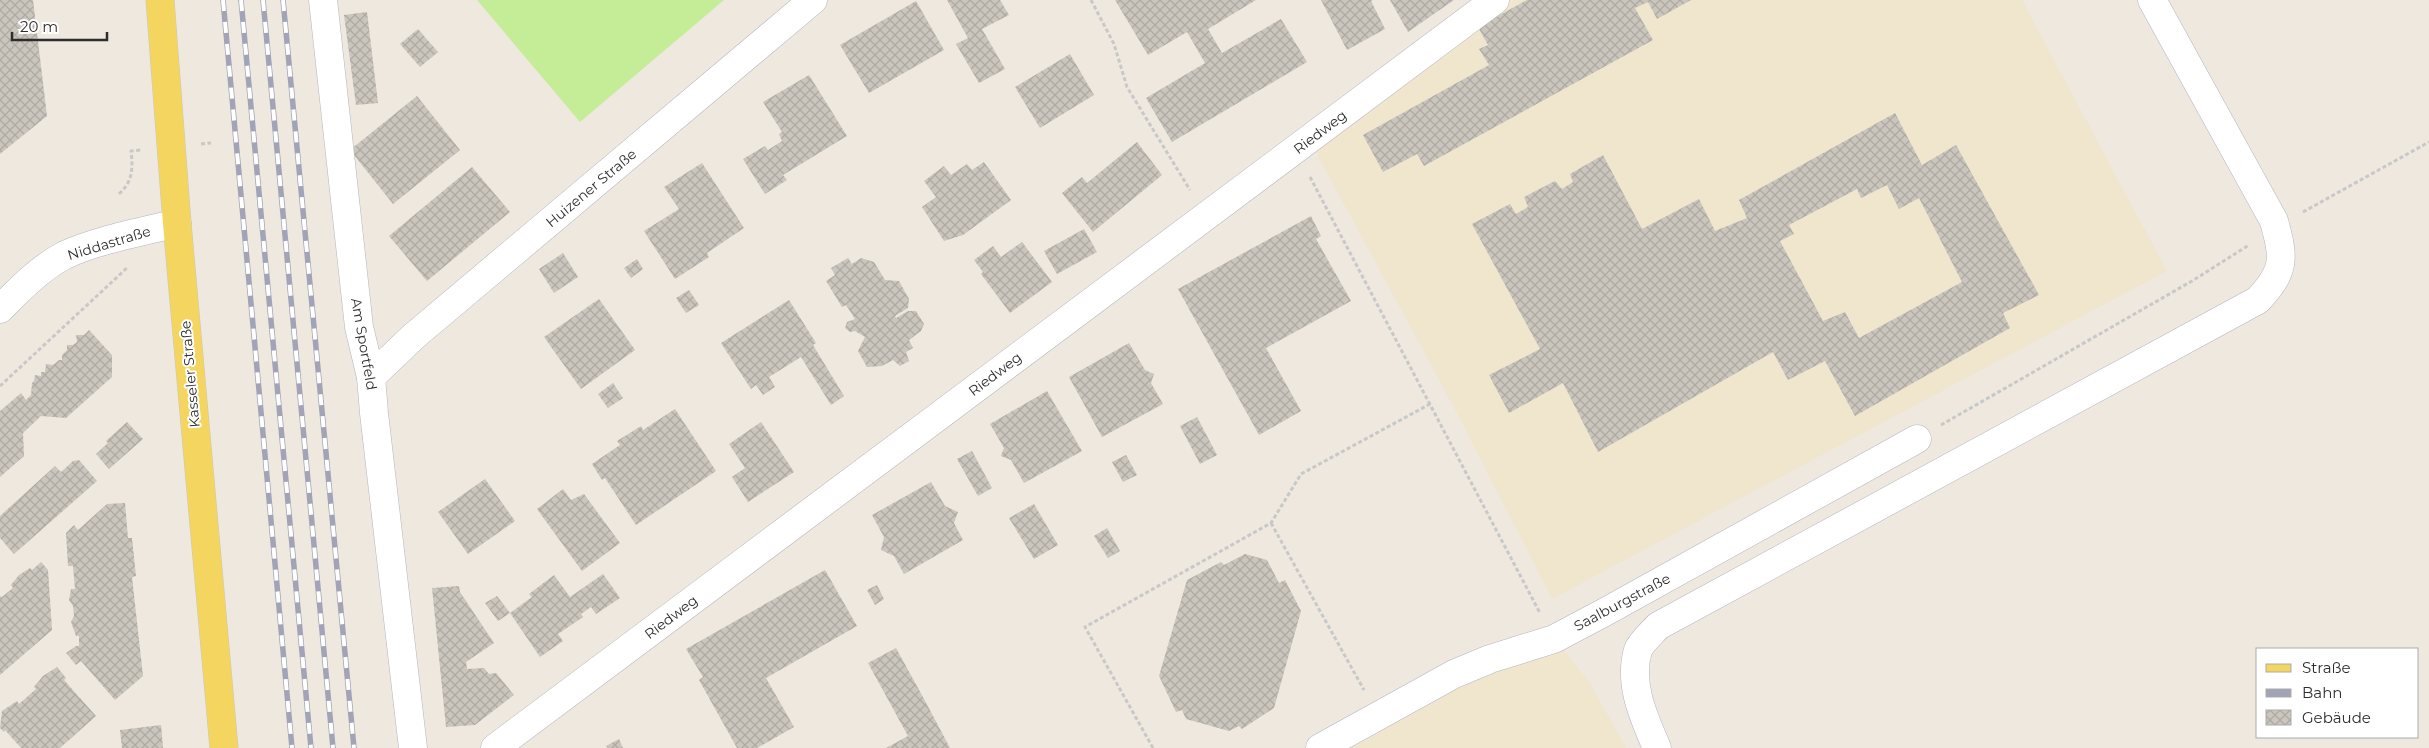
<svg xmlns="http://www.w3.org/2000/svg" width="2429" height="748" viewBox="0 0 2429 748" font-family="Montserrat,sans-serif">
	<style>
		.education { fill: #f0e6ce }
		.pitch { fill: #c5ec97 }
		.building { fill: url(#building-cross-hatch); fill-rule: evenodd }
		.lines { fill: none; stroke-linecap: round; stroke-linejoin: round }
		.minor-casing { stroke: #b3b5c0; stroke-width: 29 }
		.major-casing { stroke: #c8c8c8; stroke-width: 29 }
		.path { stroke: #c8c8c8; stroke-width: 3; stroke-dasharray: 4 2.5; stroke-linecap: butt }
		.minor { stroke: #fff; stroke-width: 28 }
		.major { stroke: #f3d55f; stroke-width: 28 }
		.rail-casing { stroke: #a1a4b7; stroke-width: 5.5 }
		.rail { stroke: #fff; stroke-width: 4; stroke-dasharray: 11; stroke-linecap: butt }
		.labels { text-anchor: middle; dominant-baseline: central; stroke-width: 4; stroke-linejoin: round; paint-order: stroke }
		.street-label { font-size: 14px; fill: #2d2d2d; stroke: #fff }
	</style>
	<defs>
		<pattern id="building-cross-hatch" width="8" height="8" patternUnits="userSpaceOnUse" patternTransform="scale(1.25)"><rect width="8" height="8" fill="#cac6bd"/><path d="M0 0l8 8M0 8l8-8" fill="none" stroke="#aeaaa3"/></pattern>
	</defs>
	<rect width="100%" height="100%" fill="#eee8df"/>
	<!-- education -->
	<g class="education">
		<path d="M1514,0H2022L2167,271L1552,599L1452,404L1315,151Z"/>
		<path d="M1563,649L1590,683L1626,748H1351L1459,685L1492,671Z"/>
	</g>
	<!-- pitch -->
	<path class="pitch" d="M477,0H724L580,122Z"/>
	<!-- building -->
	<g class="building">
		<path d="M0,0H33L47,116L0,154Z"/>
		<path d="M947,0H1000L1009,15L982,29L1005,69L979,83L956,44L968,38Z"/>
		<path d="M1115,0H1256L1208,29L1222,53L1281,19L1307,62L1172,142L1146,98L1205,63L1187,32L1148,55Z"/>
		<path d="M1321,0H1373L1371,1L1385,29L1347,50Z"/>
		<path d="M1390,0H1454L1408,32Z"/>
		<path d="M1527,0H1691L1657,19L1648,2L1635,8L1653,40L1424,166L1417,154L1383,172L1363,135L1489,65L1479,49L1488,45L1478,27Z"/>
		<path d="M916,1L944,50L869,93L840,45Z"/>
		<path d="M367,12L378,103L356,105L344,15Z"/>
		<path d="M418,29L438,52L420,67L400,44Z"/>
		<path d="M1070,54L1094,95L1040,128L1015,87Z"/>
		<path d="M809,75L847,136L783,175L787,180L765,194L743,159L765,146L768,150L782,141L779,134L782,132L763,102Z"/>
		<path d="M417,96L460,150L393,204L350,150Z"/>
		<path d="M1895,113L1922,165L1956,145L2039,295L2003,313L2010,328L1855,416L1825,361L1788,380L1773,352L1598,452L1563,383L1509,413L1489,375L1540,349L1472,224L1510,204L1516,214L1528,207L1524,197L1555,181L1562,189L1573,182L1570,174L1603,155L1642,229L1699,199L1715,231L1747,218L1739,200ZM1887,185L1899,209L1919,198L1962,282L1859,338L1845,312L1823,321L1780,241L1794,234L1789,225L1857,189L1861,198Z"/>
		<path d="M1137,142L1162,175L1093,232L1062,193L1082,177L1087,183Z"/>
		<path d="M984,162L1011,200L963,235L944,241L922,207L936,197L924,181L944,166L951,175L967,164L972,170Z"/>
		<path d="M702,163L744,228L707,253L709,257L675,279L644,231L679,209L664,187Z"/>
		<path d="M472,167L510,212L427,281L389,236Z"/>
		<path d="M1311,216L1321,236L1316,239L1351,301L1266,348L1301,411L1259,435L1178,289Z"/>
		<path d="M1084,229L1097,252L1057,274L1044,251Z"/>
		<path d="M1022,242L1052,282L1010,313L981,274L983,272L974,260L993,246L1001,257Z"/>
		<path d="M563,253L578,277L554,293L539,269Z"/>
		<path d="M848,258L852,264L861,258L874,262L885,280L899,281L909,299L908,308L895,316L896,318L908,311H916L924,324L921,331L909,340L913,348L906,352L909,361L900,366L893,360L882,366L867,367L858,351L865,337L855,331L850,332L845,328L847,322L855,319L846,305L842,307L826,281L835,275L831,268Z"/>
		<path d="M637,259L643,269L631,278L624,268Z"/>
		<path d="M689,290L699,305L686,313L676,298Z"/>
		<path d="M599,299L635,350L581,389L544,337Z"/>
		<path d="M789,300L816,343L813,345L844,396L831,405L801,357L769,377L775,387L763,395L756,385L751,389L721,343Z"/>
		<path d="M89,330L112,355V377L66,418L41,416L23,433L24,456L0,477V411L21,393L26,400L31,395L32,383L34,381L35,375L41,376V372H45L46,364L53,365L59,360H62V355L67,350V345H73L77,342L76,335H84Z"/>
		<path d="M1129,343L1145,370L1154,374L1151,383L1163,404L1102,437L1069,377Z"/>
		<path d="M613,383L623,398L608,408L598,394Z"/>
		<path d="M1047,391L1082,451L1024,483L1011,460L1001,456L1004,448L990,424Z"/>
		<path d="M675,409L716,471L636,525L605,478L602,480L592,464L620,445L617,441L641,426L643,430Z"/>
		<path d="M1197,417L1217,455L1200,464L1180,426Z"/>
		<path d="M127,422L143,439L109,469L96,454L108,443L106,441Z"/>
		<path d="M761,422L794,472L748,502L732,477L745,468L729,444Z"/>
		<path d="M972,451L992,488L978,496L957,459Z"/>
		<path d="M1126,455L1137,475L1123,482L1112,462Z"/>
		<path d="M79,460L97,481L14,554L0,538V516L55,466L61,472L73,461Z"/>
		<path d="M485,479L515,521L468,554L438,512Z"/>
		<path d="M931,482L945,506L958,512L954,523L963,540L904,574L894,556L881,550L884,537L872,515Z"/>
		<path d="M563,489L571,500L584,494L620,543L582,571L537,509Z"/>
		<path d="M125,503L128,538H132L136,576L132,577L143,676L115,700L81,661L76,665L66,653L76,646H79V636H76L71,622L74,616L73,606L69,600L71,589H75L73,566H68L66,533L74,525L78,530L107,504Z"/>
		<path d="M1034,504L1058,545L1034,559L1009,518Z"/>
		<path d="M1107,528L1120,551L1108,558L1094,536Z"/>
		<path d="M1245,554L1267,560L1279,583L1285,580L1301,611L1274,708L1242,729L1239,726L1229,731L1186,719L1182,710L1176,712L1159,676L1187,580L1221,562L1224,565Z"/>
		<path d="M41,562L48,570L52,630L0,675V596L2,597L13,588L11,585L19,575L30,568L32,570Z"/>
		<path d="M825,570L857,626L766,678L794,727L757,748H737L699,680L703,677L686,649Z"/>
		<path d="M603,574L620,598L596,614L591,607L581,614L583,617L558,634L563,641L540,657L510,613L498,621L485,603L497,596L510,613L532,597L529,594L554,575L570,597Z"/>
		<path d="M877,585L884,599L875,605L867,590Z"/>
		<path d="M459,586L460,592L494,643L466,662L467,669L484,668L489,674L496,673L514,695L475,725L446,727L432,588Z"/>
		<path d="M896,648L924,699L950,748H886L908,736L868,663Z"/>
		<path d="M57,667L66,678L64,680L96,716L60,748H21L5,730L4,732L0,728L2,711L17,701L19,704L36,689L34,687L43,676Z"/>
		<path d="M161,725L163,748H122L120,730Z"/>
		<path d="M619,739L623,748H608L606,746Z"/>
	</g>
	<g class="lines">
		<!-- minor casing -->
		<g class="minor-casing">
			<g id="minor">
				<path d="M323,0L359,327L371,377L374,413L413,748"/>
				<path d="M0,309C20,289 40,268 65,255C97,240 142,232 177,223"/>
				<path d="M371,377L414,336L813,0"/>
				<path d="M495,748L1495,0"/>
				<path d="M1320,748L1454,674L1490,659L1554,639L1605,612L1917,439"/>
				<path d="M1657,748C1644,718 1628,684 1638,650C1641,642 1652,633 1658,626L2258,300C2286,270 2284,258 2274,221L2152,0"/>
			</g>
		</g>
		<!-- major casing -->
		<g class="major-casing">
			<path id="major" d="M160,0L177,223L224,748"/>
		</g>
		<!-- path -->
		<g class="path">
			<path d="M1091,0L1114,44L1127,87L1190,190"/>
			<path d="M201,144L211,143"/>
			<path d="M1310,177L1540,613"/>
			<path d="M119,194C133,181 133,169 131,151L141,150"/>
			<path d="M2303,212L2429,142"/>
			<path d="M0,386L128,267"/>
			<path d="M1941,425L2192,281L2249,245"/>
			<path d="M1271,523L1364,690"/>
			<path d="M1153,748L1085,627L1271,523L1301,474L1430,404"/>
		</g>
		<!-- minor -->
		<use href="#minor" class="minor"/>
		<!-- major -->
		<use href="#major" class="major"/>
		<!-- rail casing -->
		<g class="rail-casing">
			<g id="rail">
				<path d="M223,0L292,748"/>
				<path d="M241,0L311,748"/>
				<path d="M263,0L333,748"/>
				<path d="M283,0L354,748"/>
			</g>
		</g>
		<!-- rail -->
		<use href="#rail" class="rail"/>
	</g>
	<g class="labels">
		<!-- street labels -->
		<g class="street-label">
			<text transform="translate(1320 132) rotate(-37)">Riedweg</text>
			<text transform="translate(591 188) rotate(-40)">Huizener Straße</text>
			<text transform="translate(109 243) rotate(-17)">Niddastraße</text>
			<text transform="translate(364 344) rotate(80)">Am Sportfeld</text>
			<text transform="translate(190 374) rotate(-95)">Kasseler Straße</text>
			<text transform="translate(995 374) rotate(-37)">Riedweg</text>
			<text transform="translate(1622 602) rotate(-28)">Saalburgstraße</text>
			<text transform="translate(671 617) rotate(-37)">Riedweg</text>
		</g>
	</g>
	<!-- legend -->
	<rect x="2256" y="648" width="162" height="90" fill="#ffffff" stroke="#ababab"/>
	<rect x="2266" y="664" width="25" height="8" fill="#f3d55f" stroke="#ababab"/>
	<text x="2302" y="673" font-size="15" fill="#2d2d2d">Straße</text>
	<rect x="2266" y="689" width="25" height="8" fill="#a1a4b7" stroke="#ababab"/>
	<text x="2302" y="698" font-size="15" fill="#2d2d2d">Bahn</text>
	<rect x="2266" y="710" width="25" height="15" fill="url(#building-cross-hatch)" stroke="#ababab"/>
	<text x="2302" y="723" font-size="15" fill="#2d2d2d">Gebäude</text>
	<!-- scale -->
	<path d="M12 32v8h95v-8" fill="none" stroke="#2d2d2d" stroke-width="2.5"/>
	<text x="20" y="32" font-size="15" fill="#2d2d2d" stroke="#ffffff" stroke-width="4" paint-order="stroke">20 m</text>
</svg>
